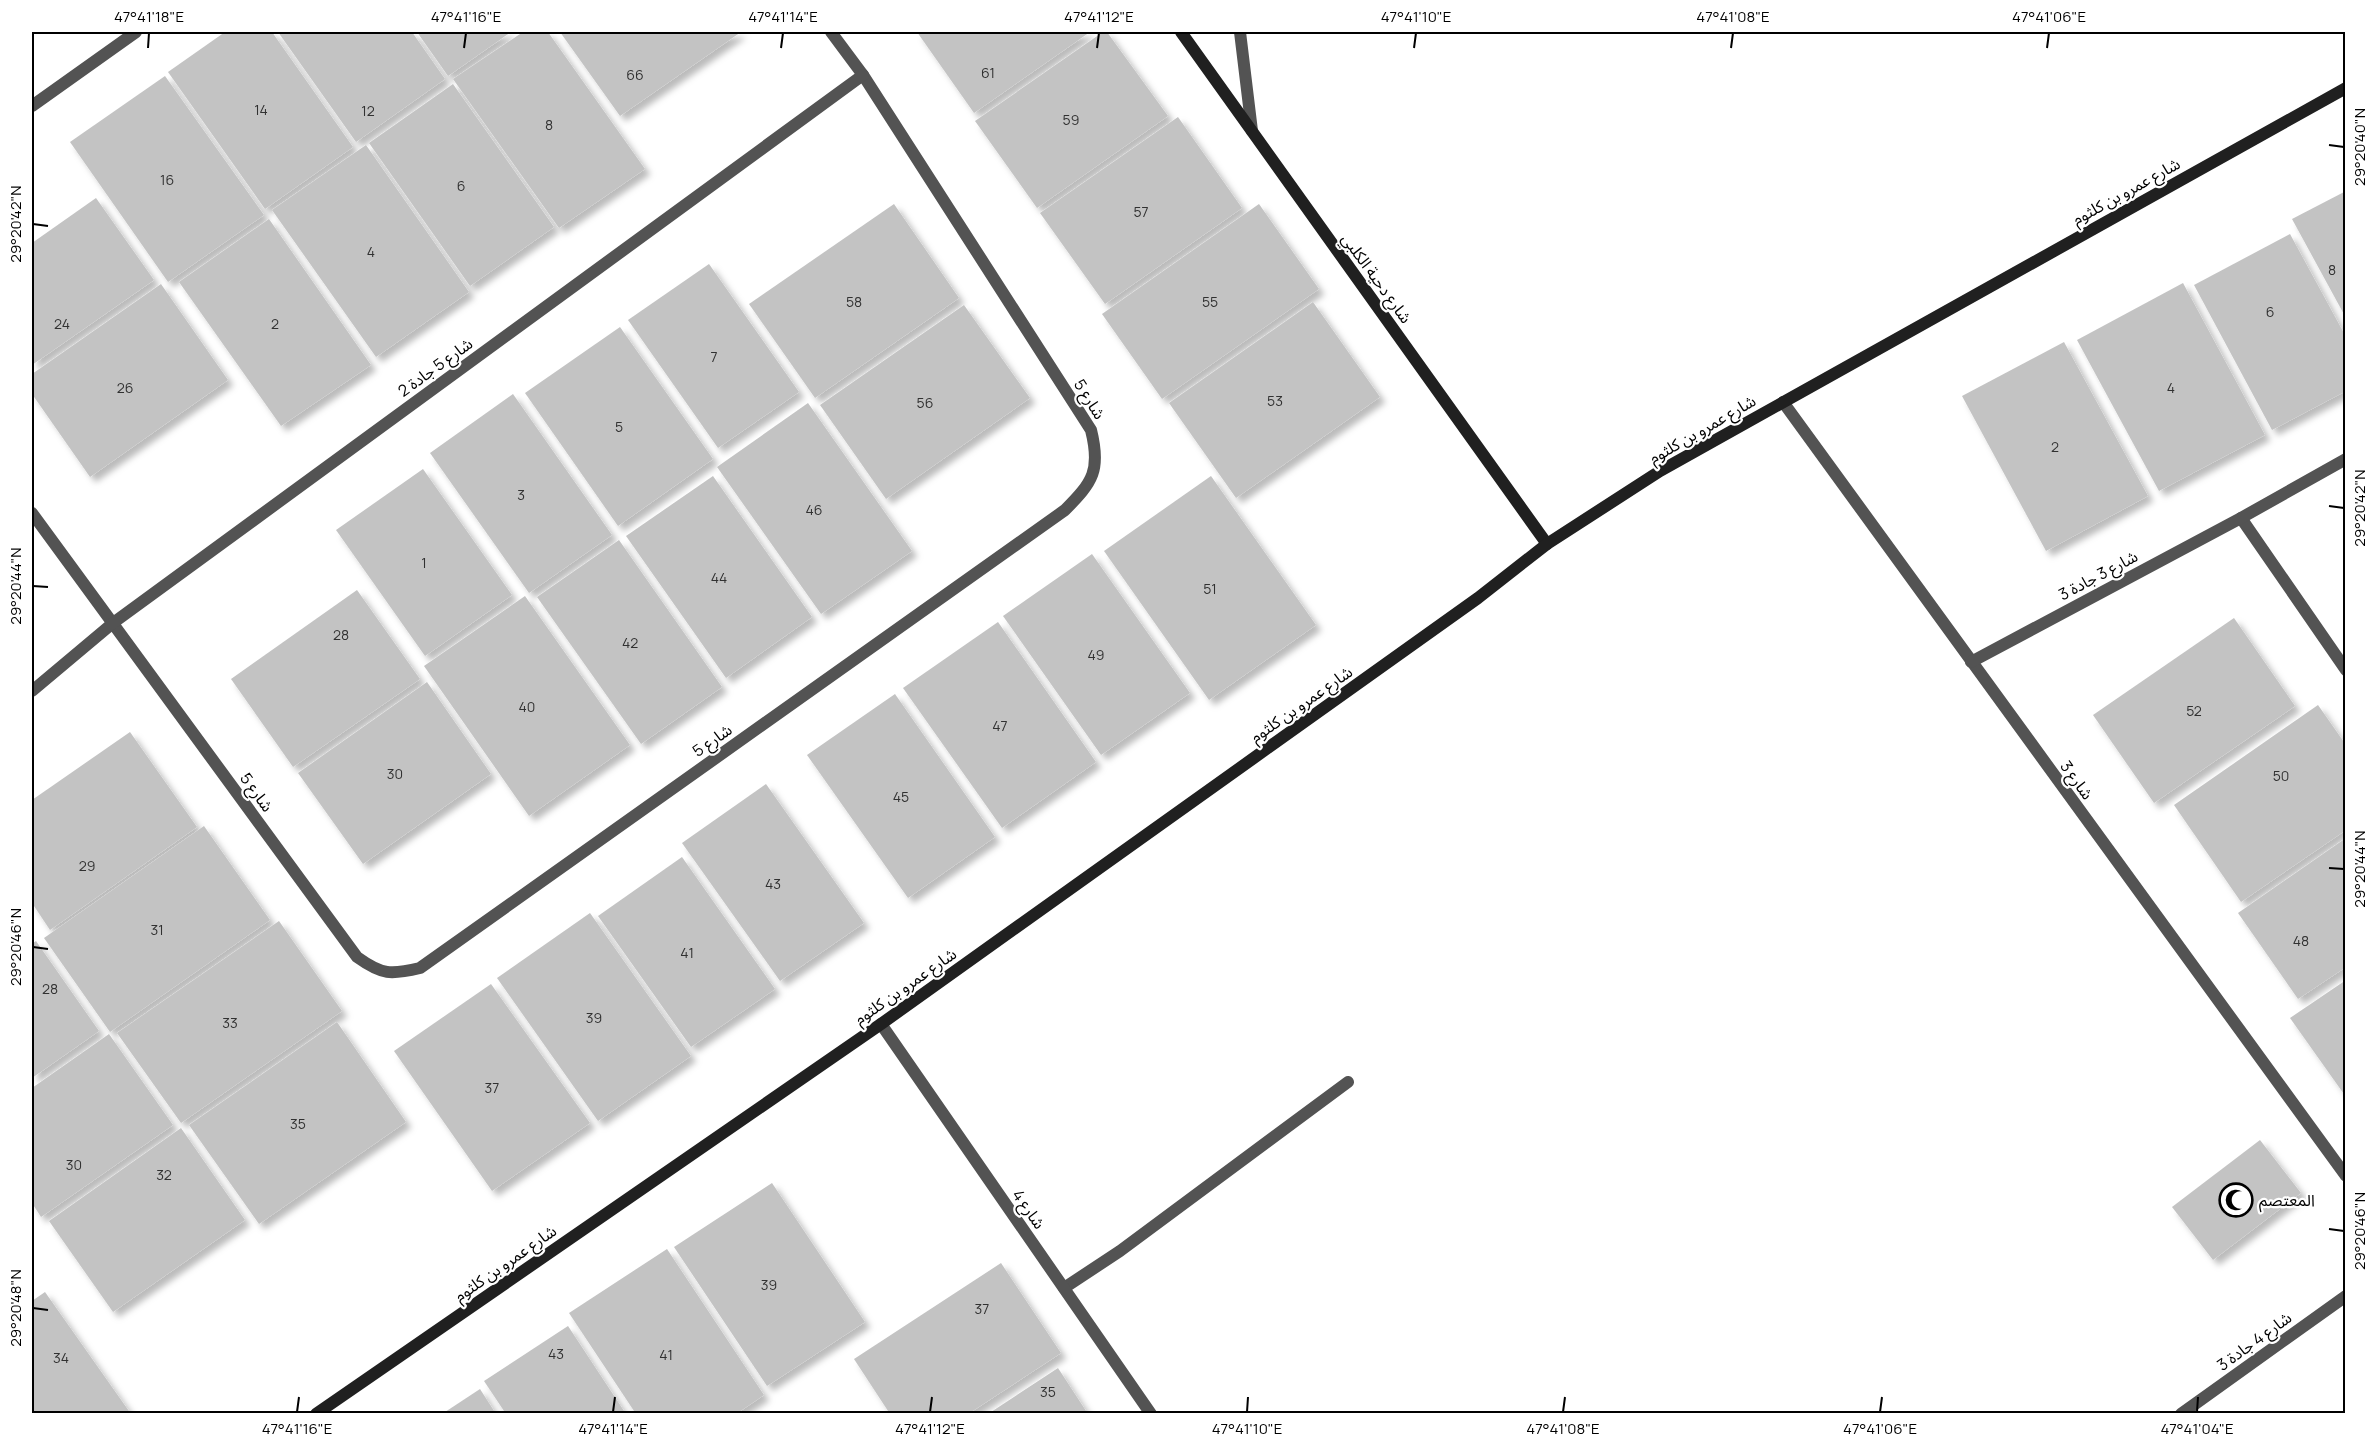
<svg xmlns="http://www.w3.org/2000/svg" width="2377" height="1445" viewBox="0 0 2377 1445" font-family="Manrope,'Noto Sans Arabic',sans-serif">
	<style>
		.building { fill: #c3c3c3; filter: url(#shadow) }
		.lines { fill: none; stroke-linecap: round; stroke-linejoin: round }
		.lane { stroke: #535353; stroke-width: 12 }
		.street { stroke: #535353; stroke-width: 12 }
		.secondary { stroke: #202020; stroke-width: 12 }
		.ticks { fill: none; stroke: #000; stroke-width: 2 }
		.labels { text-anchor: middle; dominant-baseline: central; stroke-width: 4.5; stroke-linejoin: round; paint-order: stroke }
		.number-label { font-size: 14px; fill: #313131 }
		.street-label { font-size: 16px; fill: #000; stroke: #fff }
		.poi-label { font-size: 16px; fill: #000; stroke: #fff; text-anchor: start }
		.neatline { fill: none; stroke: #000; stroke-width: 2 }
		.ticks-label { font-size: 15px; text-anchor: middle; fill: #000 }
	</style>
	<defs>
		<filter id="shadow"><feDropShadow dx="5.5" dy="5.5" stdDeviation="3" flood-color="#0004"/></filter>
	</defs>
	<rect width="100%" height="100%" fill="#fff"/>
	<!-- building -->
	<g class="building">
		<path d="M225,32H272L353,147L265,209L168,72Z"/>
		<path d="M278,32H412L445,79L356,142Z"/>
		<path d="M417,32H511L448,76Z"/>
		<path d="M523,32H548L645,169L559,228L453,79Z"/>
		<path d="M560,32H741L620,116Z"/>
		<path d="M917,32H1090L974,113Z"/>
		<path d="M1103,32H1107L1168,116L1037,208L975,121Z"/>
		<path d="M165,76L264,215L168,282L70,142Z"/>
		<path d="M453,84L554,227L470,286L369,143Z"/>
		<path d="M1178,117L1242,208L1105,304L1040,213Z"/>
		<path d="M366,145L469,292L376,357L272,210Z"/>
		<path d="M2346,191V318L2292,219Z"/>
		<path d="M96,198L154,280L32,365V243Z"/>
		<path d="M894,204L959,298L815,398L749,304Z"/>
		<path d="M1259,204L1319,289L1162,399L1102,314Z"/>
		<path d="M269,219L371,365L281,426L179,282Z"/>
		<path d="M2290,234L2346,337V391L2272,430L2194,285Z"/>
		<path d="M709,264L799,392L718,448L628,320Z"/>
		<path d="M2183,283L2265,435L2159,491L2077,340Z"/>
		<path d="M161,284L228,380L90,477L32,394V374Z"/>
		<path d="M1313,302L1380,397L1236,498L1169,403Z"/>
		<path d="M964,305L1030,398L886,499L820,405Z"/>
		<path d="M620,327L713,459L618,526L525,393Z"/>
		<path d="M2064,342L2148,496L2046,551L1962,396Z"/>
		<path d="M513,394L612,535L529,593L430,453Z"/>
		<path d="M808,403L912,551L821,614L717,467Z"/>
		<path d="M423,469L512,595L425,656L336,530Z"/>
		<path d="M713,476L812,617L726,678L626,536Z"/>
		<path d="M1211,476L1316,625L1209,700L1104,551Z"/>
		<path d="M619,540L722,687L641,744L537,597Z"/>
		<path d="M1092,554L1190,693L1101,755L1003,616Z"/>
		<path d="M357,590L420,679L293,767L231,679Z"/>
		<path d="M525,596L630,745L529,816L424,666Z"/>
		<path d="M2234,618L2295,706L2154,803L2093,715Z"/>
		<path d="M998,622L1096,762L1002,828L903,688Z"/>
		<path d="M427,682L491,774L363,864L298,773Z"/>
		<path d="M895,694L995,837L908,898L807,755Z"/>
		<path d="M2318,705L2346,745V830L2241,902L2174,805Z"/>
		<path d="M130,732L197,827L50,930L32,903V800Z"/>
		<path d="M766,784L864,923L780,981L682,843Z"/>
		<path d="M204,826L270,920L110,1032L44,938Z"/>
		<path d="M2346,838V967L2298,999L2238,913Z"/>
		<path d="M682,857L775,989L691,1047L598,916Z"/>
		<path d="M590,913L691,1056L598,1121L497,978Z"/>
		<path d="M279,921L342,1011L181,1123L117,1033Z"/>
		<path d="M36,941L99,1031L32,1078V944Z"/>
		<path d="M2346,980V1097L2290,1018Z"/>
		<path d="M491,984L590,1123L492,1191L394,1051Z"/>
		<path d="M337,1022L406,1122L259,1224L189,1125Z"/>
		<path d="M109,1034L173,1125L41,1217L32,1203V1088Z"/>
		<path d="M181,1128L245,1220L113,1312L49,1221Z"/>
		<path d="M2260,1140L2301,1193L2213,1260L2172,1207Z"/>
		<path d="M772,1183L865,1322L767,1386L674,1247Z"/>
		<path d="M667,1249L764,1395L736,1414H636L569,1313Z"/>
		<path d="M1001,1263L1061,1353L968,1414H890L854,1359Z"/>
		<path d="M45,1292L131,1414H32V1301Z"/>
		<path d="M568,1326L626,1414H506L484,1381Z"/>
		<path d="M1058,1368L1088,1414H988Z"/>
		<path d="M480,1389L496,1414H442Z"/>
	</g>
	<g class="lines">
		<!-- lane -->
		<g class="lane">
			<path d="M1240,32L1252,131"/>
			<path d="M1064,1288L1120,1251L1348,1082"/>
		</g>
		<!-- street -->
		<g class="street">
			<path d="M32,106L136,32"/>
			<path d="M1783,402L2346,1176"/>
			<path d="M32,513L357,957C382,975 391,975 420,968L1065,510C1093,482 1101,470 1091,430L863,75L831,32"/>
			<path d="M2241,518L2346,670"/>
			<path d="M1971,662L2241,518L2346,459"/>
			<path d="M32,691L113,623L863,75"/>
			<path d="M881,1024L1151,1414"/>
			<path d="M2181,1414L2346,1296"/>
		</g>
		<!-- secondary -->
		<g class="secondary">
			<path d="M1181,32L1547,544"/>
			<path d="M316,1414L881,1024L1478,598L1547,544L1660,471L2346,88"/>
		</g>
	</g>
	<!-- ticks -->
	<path class="ticks" d="M148,48L149,33M464,48L466,33M781,48L783,33M1097,48L1099,33M1414,48L1416,33M1731,48L1733,33M2047,48L2049,33M2329,145L2344,147M33,224L48,226M2329,506L2344,508M33,586L48,587M2329,868L2344,869M33,947L48,949M2329,1229L2344,1231M33,1308L48,1310M297,1412L299,1397M613,1412L615,1397M930,1412L932,1397M1247,1412L1248,1397M1563,1412L1565,1397M1880,1412L1882,1397M2197,1412L2198,1397"/>
	<!-- icons -->
	<defs>
		<g id="mosque-ring" transform="scale(1.725)"><circle r="9.5" fill="#fff" stroke="#000" stroke-width="1.5"/><path d="M3.5-4.9A6 6 0 1 0 3.5 4.9A5 5 0 1 1 3.5-4.9Z" fill="#000"/></g>
	</defs>
	<g fill-rule="evenodd">
		<use href="#mosque-ring" x="2236" y="1200"/>
	</g>
	<g class="labels">
		<!-- number labels -->
		<g class="number-label">
			<text x="988" y="72">61</text>
			<text x="635" y="74">66</text>
			<text x="261" y="109">14</text>
			<text x="368" y="110">12</text>
			<text x="1071" y="119">59</text>
			<text x="549" y="124">8</text>
			<text x="167" y="179">16</text>
			<text x="461" y="185">6</text>
			<text x="1141" y="211">57</text>
			<text x="371" y="251">4</text>
			<text x="2332" y="269">8</text>
			<text x="854" y="301">58</text>
			<text x="1210" y="301">55</text>
			<text x="2270" y="311">6</text>
			<text x="62" y="323">24</text>
			<text x="275" y="323">2</text>
			<text x="714" y="356">7</text>
			<text x="125" y="387">26</text>
			<text x="2171" y="387">4</text>
			<text x="1275" y="400">53</text>
			<text x="925" y="402">56</text>
			<text x="619" y="426">5</text>
			<text x="2055" y="446">2</text>
			<text x="521" y="494">3</text>
			<text x="814" y="509">46</text>
			<text x="424" y="562">1</text>
			<text x="719" y="577">44</text>
			<text x="1210" y="588">51</text>
			<text x="341" y="634">28</text>
			<text x="630" y="642">42</text>
			<text x="1096" y="654">49</text>
			<text x="527" y="706">40</text>
			<text x="2194" y="710">52</text>
			<text x="1000" y="725">47</text>
			<text x="395" y="773">30</text>
			<text x="2281" y="775">50</text>
			<text x="901" y="796">45</text>
			<text x="87" y="865">29</text>
			<text x="773" y="883">43</text>
			<text x="157" y="929">31</text>
			<text x="2301" y="940">48</text>
			<text x="687" y="952">41</text>
			<text x="50" y="988">28</text>
			<text x="594" y="1017">39</text>
			<text x="230" y="1022">33</text>
			<text x="492" y="1087">37</text>
			<text x="298" y="1123">35</text>
			<text x="74" y="1164">30</text>
			<text x="164" y="1174">32</text>
			<text x="769" y="1284">39</text>
			<text x="982" y="1308">37</text>
			<text x="556" y="1353">43</text>
			<text x="666" y="1354">41</text>
			<text x="61" y="1357">34</text>
			<text x="1048" y="1391">35</text>
		</g>
		<!-- street labels -->
		<g class="street-label">
			<text transform="translate(2126 191) rotate(-29)">شارع عمرو بن كلثوم</text>
			<text transform="translate(1377 278) rotate(54)">شارع دحية الكلبي</text>
			<text transform="translate(435 367) rotate(-36)">شارع 5 جادة 2</text>
			<text transform="translate(1090 399) rotate(58)">شارع 5</text>
			<text transform="translate(1702 429) rotate(-30)">شارع عمرو بن كلثوم</text>
			<text transform="translate(2098 575) rotate(-28)">شارع 3 جادة 3</text>
			<text transform="translate(1301 704) rotate(-35)">شارع عمرو بن كلثوم</text>
			<text transform="translate(712 740) rotate(-35)">شارع 5</text>
			<text transform="translate(2077 780) rotate(54)">شارع 3</text>
			<text transform="translate(257 792) rotate(54)">شارع 5</text>
			<text transform="translate(905 986) rotate(-35)">شارع عمرو بن كلثوم</text>
			<text transform="translate(1029 1209) rotate(55)">شارع 4</text>
			<text transform="translate(505 1263) rotate(-35)">شارع عمرو بن كلثوم</text>
			<text transform="translate(2254 1341) rotate(-36)">شارع 4 جادة 3</text>
		</g>
		<!-- poi labels -->
		<g class="poi-label">
			<text x="2259" y="1200">المعتصم</text>
		</g>
	</g>
	<!-- border -->
	<rect width="2377" height="1445" fill="none" stroke="#ffffff" stroke-width="66"/>
	<rect x="33" y="33" width="2311" height="1379" class="neatline"/>
	<g class="ticks-label">
		<text x="149" y="22">47°41'18"E</text>
		<text x="466" y="22">47°41'16"E</text>
		<text x="783" y="22">47°41'14"E</text>
		<text x="1099" y="22">47°41'12"E</text>
		<text x="1416" y="22">47°41'10"E</text>
		<text x="1733" y="22">47°41'08"E</text>
		<text x="2049" y="22">47°41'06"E</text>
		<text transform="translate(2360 147) rotate(-90)" y="5">29°20'40"N</text>
		<text transform="translate(16 224) rotate(-90)" y="5">29°20'42"N</text>
		<text transform="translate(2360 508) rotate(-90)" y="5">29°20'42"N</text>
		<text transform="translate(16 586) rotate(-90)" y="5">29°20'44"N</text>
		<text transform="translate(2360 869) rotate(-90)" y="5">29°20'44"N</text>
		<text transform="translate(16 947) rotate(-90)" y="5">29°20'46"N</text>
		<text transform="translate(2360 1231) rotate(-90)" y="5">29°20'46"N</text>
		<text transform="translate(16 1308) rotate(-90)" y="5">29°20'48"N</text>
		<text x="297" y="1434">47°41'16"E</text>
		<text x="613" y="1434">47°41'14"E</text>
		<text x="930" y="1434">47°41'12"E</text>
		<text x="1247" y="1434">47°41'10"E</text>
		<text x="1563" y="1434">47°41'08"E</text>
		<text x="1880" y="1434">47°41'06"E</text>
		<text x="2197" y="1434">47°41'04"E</text>
	</g>
</svg>
